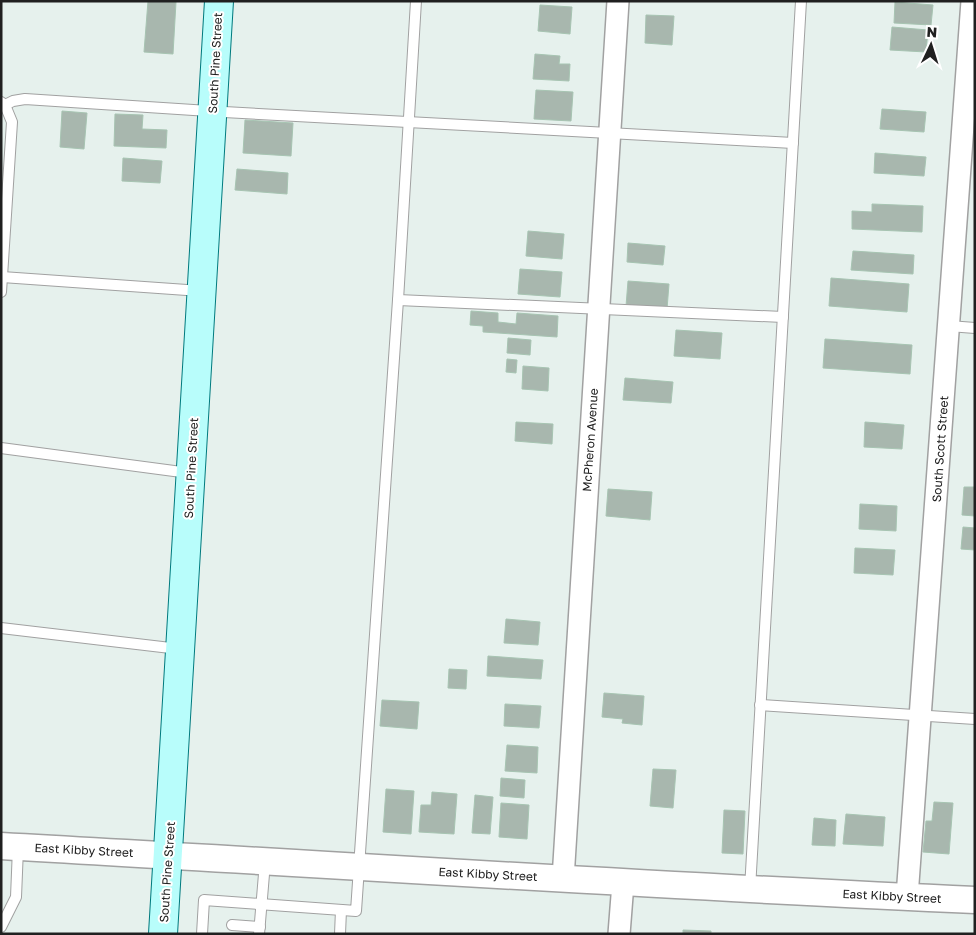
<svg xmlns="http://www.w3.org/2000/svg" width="976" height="935" viewBox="0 0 976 935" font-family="'Golos Text',sans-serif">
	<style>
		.building { fill: #a8b7ae; stroke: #a7c4b2 }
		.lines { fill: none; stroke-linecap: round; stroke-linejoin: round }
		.service-casing { stroke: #a1a1a1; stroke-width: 12 }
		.minor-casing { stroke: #a1a1a1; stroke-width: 24 }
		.tertiary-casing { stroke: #a1a1a1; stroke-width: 29 }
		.secondary-casing { stroke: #007a7e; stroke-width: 30 }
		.service { stroke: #fff; stroke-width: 10 }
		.minor { stroke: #fff; stroke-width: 21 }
		.tertiary { stroke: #fff; stroke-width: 26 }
		.secondary { stroke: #b8fdfb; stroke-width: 28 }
		.labels { text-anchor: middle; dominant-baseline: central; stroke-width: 4; stroke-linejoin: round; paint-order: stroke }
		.street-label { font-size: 12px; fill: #202020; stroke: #fff }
	</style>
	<rect width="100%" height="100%" fill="#e6f1ed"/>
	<!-- building -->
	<g class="building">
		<path d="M148,1L176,2L173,54L144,52Z"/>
		<path d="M895,2L933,5L931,25L894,23Z"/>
		<path d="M540,5L572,7L570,34L538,31Z"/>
		<path d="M646,15L674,16L672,45L645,43Z"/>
		<path d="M892,27L928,30L926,52L890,50Z"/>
		<path d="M535,54L560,56L559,64H570L569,81L533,79Z"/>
		<path d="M536,90L573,92L571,121L534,119Z"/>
		<path d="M882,109L926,112L924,132L880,129Z"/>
		<path d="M62,111L87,113L84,149L60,147Z"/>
		<path d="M115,114L143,115L142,129L167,130L166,148L114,146Z"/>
		<path d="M245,120L293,123L291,156L243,153Z"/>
		<path d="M875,153L926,157L924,176L874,173Z"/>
		<path d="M123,158L162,161L160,183L122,181Z"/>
		<path d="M237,169L288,173L287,194L235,190Z"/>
		<path d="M872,204L923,206L922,232L852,229V211L872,212Z"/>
		<path d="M528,231L564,234L562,259L526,256Z"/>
		<path d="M628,243L665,246L663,265L627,262Z"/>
		<path d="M853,251L914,255L913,274L851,270Z"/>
		<path d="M520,269L562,272L560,297L518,294Z"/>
		<path d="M831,278L909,284L907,312L829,306Z"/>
		<path d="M628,281L669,284L667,309L626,306Z"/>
		<path d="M471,311L498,313V322L516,324L517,313L558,316L557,337L483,332V326L470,325Z"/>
		<path d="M676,330L722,333L720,359L674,356Z"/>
		<path d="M508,338L531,340L530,355L507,353Z"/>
		<path d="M825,339L912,345L910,374L823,368Z"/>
		<path d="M507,359L517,360L516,373L506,372Z"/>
		<path d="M523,366L549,368L548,391L522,389Z"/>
		<path d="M625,378L673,382L671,403L623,400Z"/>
		<path d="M516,422L553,424L552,444L515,441Z"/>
		<path d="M865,422L904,425L902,449L864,447Z"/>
		<path d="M964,487H975V516L962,515Z"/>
		<path d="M608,489L652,492L650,520L606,516Z"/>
		<path d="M860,504L897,506L896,531L859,529Z"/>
		<path d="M963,527L975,528V550L961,549Z"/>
		<path d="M855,548L895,550L893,575L854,573Z"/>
		<path d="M506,619L540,622L538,645L504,643Z"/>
		<path d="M488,656L543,660L541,679L487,676Z"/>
		<path d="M449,669L467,670L466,689L448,688Z"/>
		<path d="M604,693L644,696L642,725L622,723L623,719L602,717Z"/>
		<path d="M382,700L419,702L417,729L380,726Z"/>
		<path d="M505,704L541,706L539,728L504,726Z"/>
		<path d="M507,745L538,747L537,773L505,771Z"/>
		<path d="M653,769L676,770L673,808L650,806Z"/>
		<path d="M501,778L525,780L524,798L500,796Z"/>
		<path d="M386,789L414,791L411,834L383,832Z"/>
		<path d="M432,792L457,794L454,834L419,832L421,805H431Z"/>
		<path d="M475,795L493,797L490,834L472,833Z"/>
		<path d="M934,802L953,803L949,854L923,852L926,821H932Z"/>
		<path d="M501,803L529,805L527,839L499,837Z"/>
		<path d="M724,810L745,811L743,854L722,853Z"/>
		<path d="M846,814L885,817L883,846L843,844Z"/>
		<path d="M814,818L836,820L835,846L812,845Z"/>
		<path d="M683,930L711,931V934H683Z"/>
	</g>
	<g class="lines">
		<!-- service casing -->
		<g class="service-casing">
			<g id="service">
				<path d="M1,102L5,105L12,122L1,292"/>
				<path d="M5,105L13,101L25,99L224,112L793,143"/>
				<path d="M2,277L201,291"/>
				<path d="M398,300L783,317"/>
				<path d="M949,326L975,328"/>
				<path d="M1,448L189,473"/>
				<path d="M1,628L179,649"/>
				<path d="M760,705L975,719"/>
				<path d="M750,889L801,1"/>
				<path d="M232,925L260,927"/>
				<path d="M1,927L16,897L18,848"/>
				<path d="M202,934L204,900L356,911L398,300L416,1"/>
				<path d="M259,934L265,862"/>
				<path d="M340,934L341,910"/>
			</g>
		</g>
		<!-- minor casing -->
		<g class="minor-casing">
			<g id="minor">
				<path d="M563,879L618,1"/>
				<path d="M907,897L972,1"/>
				<path d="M619,934L623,883"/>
			</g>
		</g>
		<!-- tertiary casing -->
		<g class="tertiary-casing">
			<path id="tertiary" d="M1,846C326,864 650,886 975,900"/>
		</g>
		<!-- secondary casing -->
		<g class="secondary-casing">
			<path id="secondary" d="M163,934L219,1"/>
		</g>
		<!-- service -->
		<use href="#service" class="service"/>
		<!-- minor -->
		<use href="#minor" class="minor"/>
		<!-- tertiary -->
		<use href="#tertiary" class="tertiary"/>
		<!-- secondary -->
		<use href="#secondary" class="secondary"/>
	</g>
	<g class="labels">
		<!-- street labels -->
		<g class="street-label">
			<text transform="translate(215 63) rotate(-87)">South Pine Street</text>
			<text transform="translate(590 440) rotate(-86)">McPheron Avenue</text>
			<text transform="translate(940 449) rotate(-86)">South Scott Street</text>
			<text transform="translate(191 468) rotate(-87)">South Pine Street</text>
			<text transform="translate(84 850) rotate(3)">East Kibby Street</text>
			<text transform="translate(167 872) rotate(-86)">South Pine Street</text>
			<text transform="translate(488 874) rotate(3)">East Kibby Street</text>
			<text transform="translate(892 896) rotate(3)">East Kibby Street</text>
		</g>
	</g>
	<!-- border -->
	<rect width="976" height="935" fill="none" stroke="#202020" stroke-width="5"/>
	<!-- north arrow -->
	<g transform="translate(931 45) rotate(4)" stroke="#ffffff" stroke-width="4" paint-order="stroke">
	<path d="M0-4L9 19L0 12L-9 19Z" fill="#202020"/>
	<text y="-8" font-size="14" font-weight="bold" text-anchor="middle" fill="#202020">N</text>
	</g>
</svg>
